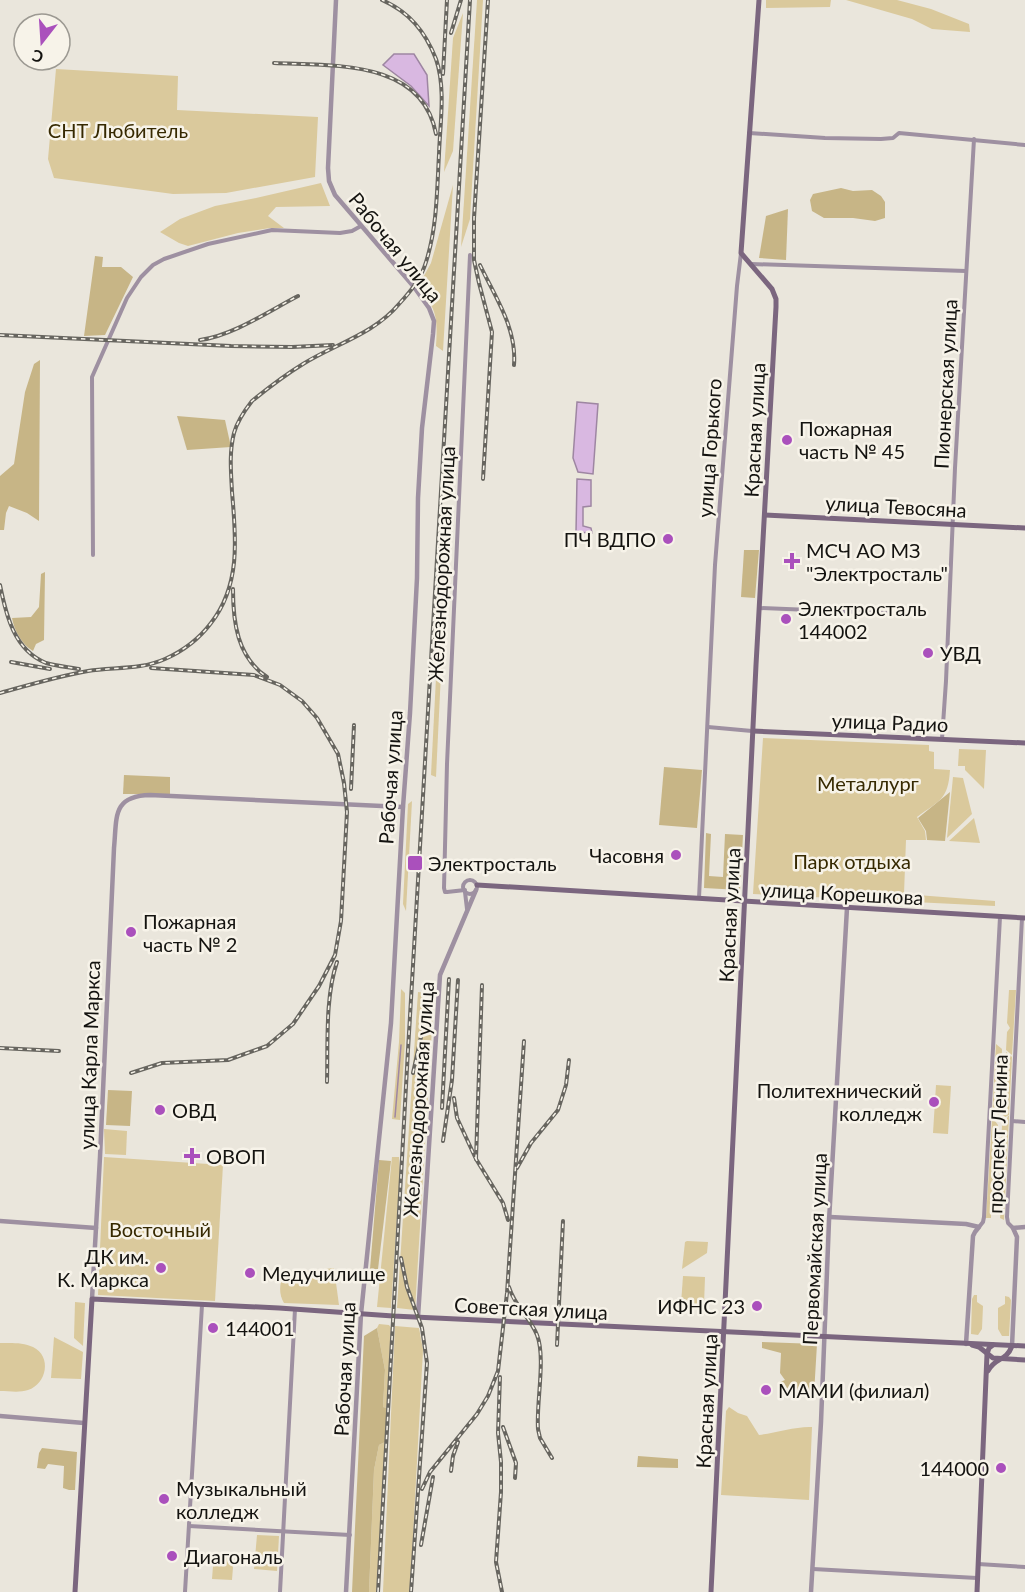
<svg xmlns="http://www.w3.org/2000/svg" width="1025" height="1592" viewBox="0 0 1025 1592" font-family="Lato,sans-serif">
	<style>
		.green { fill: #dac99c }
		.forest { fill: #c7b586 }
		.water { fill: #d9b8e1; stroke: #9e86a2; stroke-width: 1.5 }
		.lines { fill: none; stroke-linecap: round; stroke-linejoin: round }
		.stream { stroke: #9e86a2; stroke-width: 1.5 }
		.minor { stroke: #9e90a1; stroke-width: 4 }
		.tertiary { stroke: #9e90a1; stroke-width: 4.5 }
		.secondary { stroke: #7b667f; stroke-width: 5 }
		.rail-casing { stroke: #67655f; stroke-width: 4 }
		.rail { stroke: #f7f3e9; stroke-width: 1.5; stroke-dasharray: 4.5; stroke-linecap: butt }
		.poi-dot { fill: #aa50bc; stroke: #f7f3e9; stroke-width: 2 }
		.labels { text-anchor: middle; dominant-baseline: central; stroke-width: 5; stroke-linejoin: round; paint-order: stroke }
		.park-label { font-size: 20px; fill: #362901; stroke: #f7f3e9 }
		.street-label { font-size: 20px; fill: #141310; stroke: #f7f3e9 }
		.poi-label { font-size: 20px; fill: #141310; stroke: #f7f3e9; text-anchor: start }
	</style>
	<rect width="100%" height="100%" fill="#eae6dc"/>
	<!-- green -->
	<g class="green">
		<path d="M477,0H483L470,219L461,247Z"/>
		<path d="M766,0H831L830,7L766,8Z"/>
		<path d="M846,0H897L931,9L969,24L970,32L932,29L912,19Z"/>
		<path d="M463,13L453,151L444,172L453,38Z"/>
		<path d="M56,69L178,76L177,110L318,117L315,177L226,193L173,194L54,178L48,159Z"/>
		<path d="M321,183L330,206L276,207L268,216L284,228H270L238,233L188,246L179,243L160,232L180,219L215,206L256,198Z"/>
		<path d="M453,185L443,351L436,346C438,315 436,311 419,285L431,263Z"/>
		<path d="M443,631L436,777L431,775L438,639Z"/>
		<path d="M763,738L929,745V751L934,752V769L950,770C948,800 940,800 917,817L925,831L926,840H906L904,894L995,901V906L753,894Z"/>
		<path d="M959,749L986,750L984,789L965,770V766H958Z"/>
		<path d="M953,777L963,778L972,814L947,838Z"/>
		<path d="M412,801L406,911L403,904L408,804Z"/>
		<path d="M974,818L980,843L949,841Z"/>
		<path d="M401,989L405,993V1041L400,1120L392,1119L399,1042Z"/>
		<path d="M1009,990H1016L1012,1055L1006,1050L1007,1032L1010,1028L1007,1023Z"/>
		<path d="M418,992L434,994L415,1310L397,1308Z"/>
		<path d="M996,1044L1002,1049L999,1115L995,1118H992Z"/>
		<path d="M1006,1052L1012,1057L1009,1115L1005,1117L1003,1115Z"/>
		<path d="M936,1085L951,1086L948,1134L933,1133Z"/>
		<path d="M1008,1116H1009L1004,1220L1000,1218L1001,1210L998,1209L1002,1125L1005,1123Z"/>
		<path d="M992,1120L995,1121L998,1125L994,1209L991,1210V1218H986Z"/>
		<path d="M104,1129L127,1131L126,1155L105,1154Z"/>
		<path d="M104,1157L223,1165L215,1301L98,1295Z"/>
		<path d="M392,1157H399L400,1172L391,1308L377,1307Z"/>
		<path d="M687,1241L708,1242L707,1253L682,1269L685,1242Z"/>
		<path d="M334,1268L339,1305L284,1303C279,1295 279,1285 283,1276L298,1272Z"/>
		<path d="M683,1276L705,1277L704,1305L681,1304Z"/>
		<path d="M974,1295H977V1302L983,1306L982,1329L978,1335L971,1334L972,1299Z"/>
		<path d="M1005,1296L1009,1297L1011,1300L1009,1336H1002L998,1329V1308L1005,1304Z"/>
		<path d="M75,1302L85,1303L83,1346L74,1338Z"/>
		<path d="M379,1324L389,1325L391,1328L387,1408L383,1407L385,1370L377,1328Z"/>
		<path d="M395,1326L419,1328L423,1350L410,1592H383Z"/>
		<path d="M54,1337L83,1352L81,1379L51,1378Z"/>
		<path d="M0,1343C10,1343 23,1342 33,1347C52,1356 47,1384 28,1390C19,1393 9,1391 0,1391Z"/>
		<path d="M729,1407L738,1413L747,1416L759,1435C775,1433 797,1426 812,1427L809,1500L721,1495L726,1411Z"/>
		<path d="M385,1442L377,1592H369L374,1470L379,1445Z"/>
		<path d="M257,1535L279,1536L277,1571L254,1569Z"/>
		<path d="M214,1553L234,1554L232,1580L212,1579Z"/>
	</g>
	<!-- forest -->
	<g class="forest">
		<path d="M841,188L853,191L872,190L881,196L885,202V218L875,221L853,218H824L812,211L810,200L813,194Z"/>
		<path d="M788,209L786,260L759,258L766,216Z"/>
		<path d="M95,256L103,257L102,267H121L133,277L105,335L84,336Z"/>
		<path d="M40,360L39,521L27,513L9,506L6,513L4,530H0V476L14,464L25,392L34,364Z"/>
		<path d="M177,416L225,420L231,447L187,450Z"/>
		<path d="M744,550H759L755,598L741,597Z"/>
		<path d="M45,572L44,640L36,644L33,651C22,645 14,630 12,618L31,617L39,607L41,574Z"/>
		<path d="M664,767L702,770L697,828L659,825Z"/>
		<path d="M124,775L170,777V794H123Z"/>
		<path d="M950,792L945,841L927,840L926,831L918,818Z"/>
		<path d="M706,833L711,834L709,876L723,877L725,834L743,835L740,890L704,888Z"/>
		<path d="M108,1090L132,1091L130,1126L106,1125Z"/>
		<path d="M379,1160L391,1161L378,1269H370Z"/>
		<path d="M377,1328L385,1370L383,1407L387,1408L385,1442L379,1445L374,1470L369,1592H352L364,1336Z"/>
		<path d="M762,1342L817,1344L814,1394L811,1397V1394L786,1391L780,1382L785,1380L780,1373L781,1353L762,1348Z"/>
		<path d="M42,1448L77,1452L75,1490H69L63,1488L64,1466L48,1464L45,1469L37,1468L39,1453Z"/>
		<path d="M638,1456L678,1459V1468L637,1467Z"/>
	</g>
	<!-- water -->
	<g class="water">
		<path d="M394,54H414L427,75L429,106L411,86L383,65Z"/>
		<path d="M577,402L598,404L593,474L578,472L573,458Z"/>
		<path d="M577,479L591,480V506L583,507V526L591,528L592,533L576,532Z"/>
	</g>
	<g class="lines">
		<!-- stream -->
		<path class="stream" d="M395,1117L401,1045"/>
		<!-- minor -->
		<g class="minor">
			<path d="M749,133L825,138L881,139L893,138L899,133L1025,145"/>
			<path d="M751,264L966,271"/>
			<path d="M93,555L92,377L127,298L141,277L153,265L164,259L208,244L272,230L340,233L352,231L361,226"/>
			<path d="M759,608L908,614"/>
			<path d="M708,727L752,731"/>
			<path d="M942,739L946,681L955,468L974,139"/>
			<circle cx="470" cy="887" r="7"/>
			<path d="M465,890L447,892H445L444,888L447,764L470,255"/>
			<path d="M465,892L467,909"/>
			<path d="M699,898L715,565L737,286L741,253"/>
			<path d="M1012,1121L1025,1122"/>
			<path d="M979,1227L983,1222L984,1217L1000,917"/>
			<path d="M1013,1228L1008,1223L1007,1217L1022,918"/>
			<path d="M189,1526L350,1535"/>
			<path d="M978,1564L1025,1567"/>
			<path d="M813,1569L977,1578"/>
			<path d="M185,1592L202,1305"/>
			<path d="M280,1592L295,1309"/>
		</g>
		<!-- tertiary -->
		<g class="tertiary">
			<path d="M336,0L328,168L329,181L335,195L414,287L429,308L434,321L433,334L422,428L418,498L417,578L410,713L403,807L391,1023L361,1314L346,1592"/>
			<path d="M830,1217L966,1224L979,1227L975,1232L973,1236L966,1344"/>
			<path d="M0,1221L96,1228"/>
			<path d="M92,1299L100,1157L114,848C117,817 112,796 150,795L403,807"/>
			<path d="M418,1317L440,975L476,890"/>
			<path d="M1012,1346L1017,1237L1013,1228L1025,1227"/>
			<path d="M0,1416L84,1423"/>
			<path d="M811,1592L821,1422L829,1221L847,908"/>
		</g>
		<!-- secondary -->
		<g class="secondary">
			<path d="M765,515L1025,528"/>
			<path d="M753,731L1025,743"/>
			<path d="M477,885L1025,918"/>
			<path d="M972,1345L979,1347L993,1358L1025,1360"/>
			<path d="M988,1371C995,1357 1006,1362 1012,1346"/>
			<path d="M75,1592L92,1299L279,1308L393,1316L1025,1346"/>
			<path d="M711,1592L756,665L776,307V299L772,289L741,253L759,0"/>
			<path d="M977,1592L987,1354L989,1348L993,1345"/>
		</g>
		<!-- rail casing -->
		<g class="rail-casing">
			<g id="rail">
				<path d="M451,33L461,0"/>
				<path d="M274,63C333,66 422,59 436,134"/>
				<path d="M443,74L447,0"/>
				<path d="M480,265C495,297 517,328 514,365"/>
				<path d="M0,335L231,346L292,347L333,345"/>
				<path d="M200,340C232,336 269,311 298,296"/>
				<path d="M483,479L492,332L479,283L474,260V218L488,0"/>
				<path d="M0,585C6,615 14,650 46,663C56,666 68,667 79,669"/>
				<path d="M233,589C233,622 237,657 267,677"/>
				<path d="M11,662L50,669"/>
				<path d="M0,693C29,685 59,676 88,671C113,667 141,670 165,659C183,651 199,639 211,623C241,585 236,537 232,492C231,472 229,453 234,433C237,422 245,410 252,401C268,388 285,375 303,364C335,344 374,334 399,304C410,292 421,279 426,262C437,228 437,190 439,154C440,124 446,88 436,59C425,31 409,12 382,0"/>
				<path d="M351,789L354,725"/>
				<path d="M0,1048L59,1051"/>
				<path d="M131,1073L162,1063L228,1060L267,1046L293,1024L319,986L335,955L341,921L347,812L344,783L338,754L317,718L302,701L280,685L254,675L151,668"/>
				<path d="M413,1073L421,1037L429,1009"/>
				<path d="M327,1082C328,1045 325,997 337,962"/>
				<path d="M454,1098L457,1118L476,1159L503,1203L508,1220"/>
				<path d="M442,1108L449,979"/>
				<path d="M443,1141L452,1080L458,980"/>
				<path d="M476,1159L482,985"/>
				<path d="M517,1168L531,1143L558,1110L566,1085L569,1060"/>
				<path d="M401,1258L407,1287L422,1328L427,1363L411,1592"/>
				<path d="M509,1287C515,1307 530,1317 537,1335C546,1358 536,1403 538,1429L540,1438L552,1458"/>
				<path d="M557,1345L563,1221"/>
				<path d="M500,1377L498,1433L501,1462V1492L496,1562L502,1592"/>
				<path d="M503,1427L516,1463L515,1478"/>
				<path d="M451,1471L453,1456L458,1442"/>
				<path d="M422,1489L430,1472L477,1414L488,1396L498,1371L507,1293L524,1041"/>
				<path d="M421,1545L433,1477"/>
				<path d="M378,1592L408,1050L470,0"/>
			</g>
		</g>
		<!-- rail -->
		<use href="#rail" class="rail"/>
	</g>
	<!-- markers -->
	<g class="poi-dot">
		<circle cx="787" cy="440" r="6"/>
		<circle cx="668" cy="539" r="6"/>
		<path d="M789 552h6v6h6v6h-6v6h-6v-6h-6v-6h6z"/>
		<circle cx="786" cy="619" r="6"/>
		<circle cx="928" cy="653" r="6"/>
		<circle cx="676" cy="855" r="6"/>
		<rect x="407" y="855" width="16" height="16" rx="3"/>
		<circle cx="131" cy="932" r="6"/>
		<circle cx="934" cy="1102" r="6"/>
		<circle cx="160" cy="1110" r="6"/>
		<path d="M189 1147h6v6h6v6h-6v6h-6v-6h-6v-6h6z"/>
		<circle cx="161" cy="1268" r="6"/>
		<circle cx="250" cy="1273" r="6"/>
		<circle cx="757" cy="1306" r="6"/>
		<circle cx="213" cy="1328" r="6"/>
		<circle cx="766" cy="1390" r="6"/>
		<circle cx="1001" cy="1468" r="6"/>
		<circle cx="164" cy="1499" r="6"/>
		<circle cx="172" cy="1556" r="6"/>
	</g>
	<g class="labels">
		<!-- park labels -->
		<g class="park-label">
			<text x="118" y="130">СНТ Любитель</text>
			<text x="868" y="783">Металлург</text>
			<text x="852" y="861">Парк отдыха</text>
			<text x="160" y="1229">Восточный</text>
		</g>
		<!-- street labels -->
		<g class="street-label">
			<text transform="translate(396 247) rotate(51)">Рабочая улица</text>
			<text transform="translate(945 384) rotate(-87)">Пионерская улица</text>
			<text transform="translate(754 430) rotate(-87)">Красная улица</text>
			<text transform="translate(709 448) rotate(-86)">улица Горького</text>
			<text transform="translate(896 506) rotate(3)">улица Тевосяна</text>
			<text transform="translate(441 564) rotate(-87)">Железнодорожная улица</text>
			<text transform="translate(890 722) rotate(2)">улица Радио</text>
			<text transform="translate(390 777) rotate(-86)">Рабочая улица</text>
			<text transform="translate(842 893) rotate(3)">улица Корешкова</text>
			<text transform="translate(729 915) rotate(-87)">Красная улица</text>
			<text transform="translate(89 1055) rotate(-88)">улица Карла Маркса</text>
			<text transform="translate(418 1099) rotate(-86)">Железнодорожная улица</text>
			<text transform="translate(997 1134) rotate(-88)">проспект Ленина</text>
			<text transform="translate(814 1249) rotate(-87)">Первомайская улица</text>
			<text transform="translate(531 1308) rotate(3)">Советская улица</text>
			<text transform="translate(344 1369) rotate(-87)">Рабочая улица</text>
			<text transform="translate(706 1401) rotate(-87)">Красная улица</text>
		</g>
		<!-- poi labels -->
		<g class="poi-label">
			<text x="799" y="428">Пожарная<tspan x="799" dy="23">часть № 45</tspan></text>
			<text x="656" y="539" text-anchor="end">ПЧ ВДПО</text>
			<text x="806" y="550">МСЧ АО МЗ<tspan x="806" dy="23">"Электросталь"</tspan></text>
			<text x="798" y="608">Электросталь<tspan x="798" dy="23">144002</tspan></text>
			<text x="940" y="653">УВД</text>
			<text x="664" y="855" text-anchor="end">Часовня</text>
			<text x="428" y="863">Электросталь</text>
			<text x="143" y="921">Пожарная<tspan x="143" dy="23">часть № 2</tspan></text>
			<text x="922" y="1090" text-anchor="end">Политехнический<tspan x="922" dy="23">колледж</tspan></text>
			<text x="172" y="1110">ОВД</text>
			<text x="206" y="1156">ОВОП</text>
			<text x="149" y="1256" text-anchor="end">ДК им.<tspan x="149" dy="23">К. Маркса</tspan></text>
			<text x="262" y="1273">Медучилище</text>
			<text x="745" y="1306" text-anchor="end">ИФНС 23</text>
			<text x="225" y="1328">144001</text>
			<text x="778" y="1390">МАМИ (филиал)</text>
			<text x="989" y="1468" text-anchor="end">144000</text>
			<text x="176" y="1488">Музыкальный<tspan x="176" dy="23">колледж</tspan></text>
			<text x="184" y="1556">Диагональ</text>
		</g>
	</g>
	<!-- north arrow -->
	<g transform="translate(42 42) rotate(197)"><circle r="28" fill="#f7f3e9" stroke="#9c9992" stroke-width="1.5"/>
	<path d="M0-4.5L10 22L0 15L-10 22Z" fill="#aa50bc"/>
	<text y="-9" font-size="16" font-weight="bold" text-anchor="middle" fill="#141310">С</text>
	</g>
</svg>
